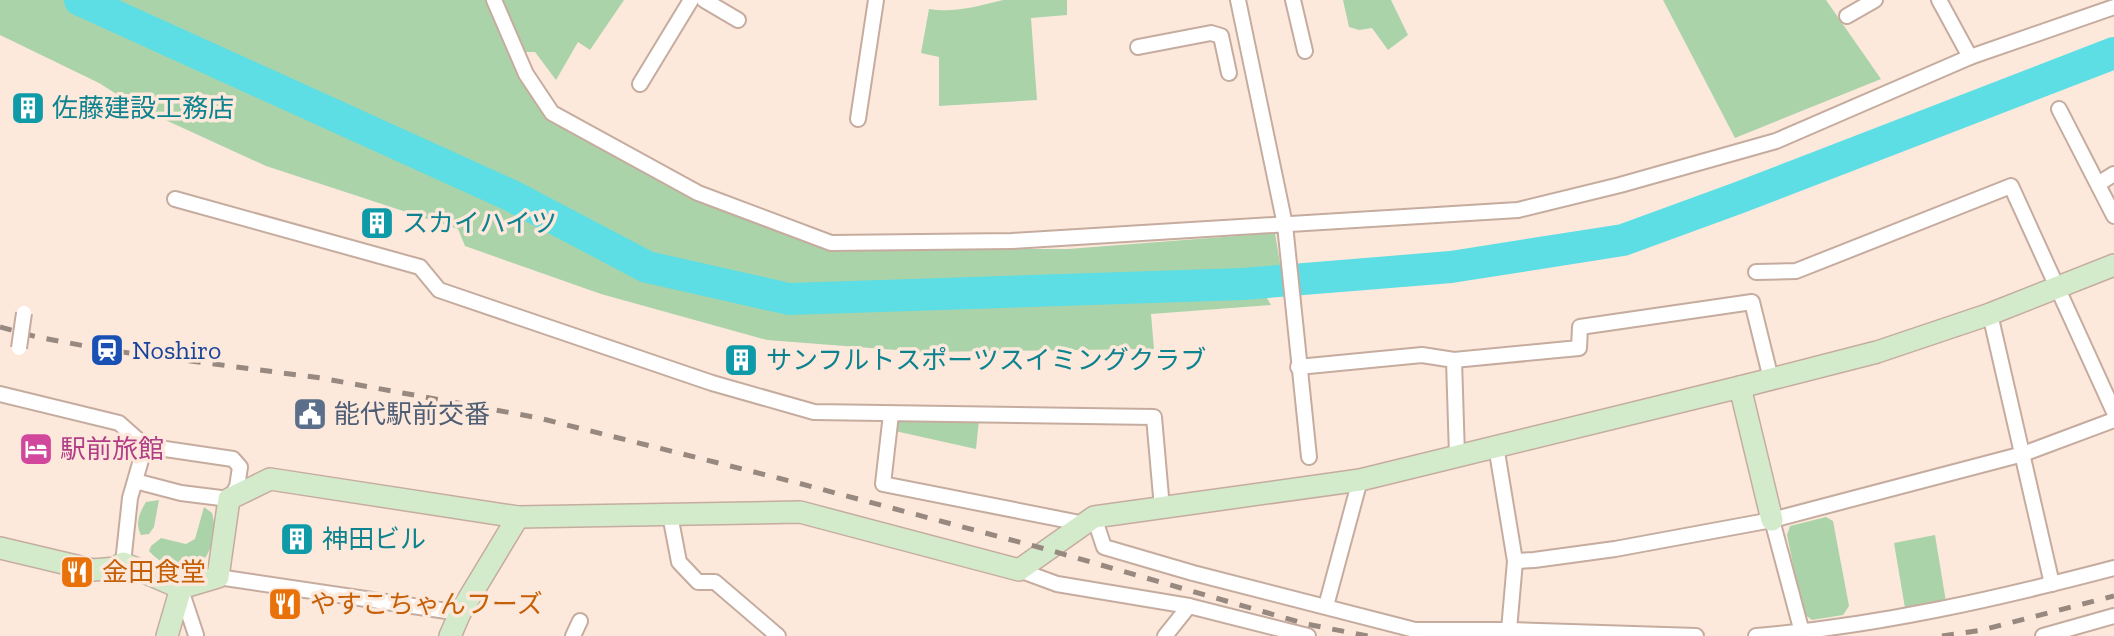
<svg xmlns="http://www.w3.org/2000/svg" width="2114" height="636" viewBox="0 0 2114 636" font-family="'Zilla Slab','Noto Sans JP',serif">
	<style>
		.green { fill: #abd3aa }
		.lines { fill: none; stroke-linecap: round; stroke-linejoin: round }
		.river { stroke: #5cdee4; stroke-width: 32 }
		.street-casing { stroke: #c5ac9f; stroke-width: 18 }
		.secondary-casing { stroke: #c5ac9f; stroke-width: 24 }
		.street { stroke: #fff; stroke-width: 14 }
		.secondary { stroke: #d3ebca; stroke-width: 21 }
		.rail { stroke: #988980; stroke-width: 5; stroke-dasharray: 12 12; stroke-linecap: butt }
		.street-bridge-casing { stroke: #c5ac9f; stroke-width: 18; stroke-linecap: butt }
		.street-bridge { stroke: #fff; stroke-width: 14 }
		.labels { text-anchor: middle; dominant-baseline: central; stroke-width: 7; stroke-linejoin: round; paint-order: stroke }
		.culture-label { font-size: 26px; fill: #0d838f; stroke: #fde8dc; text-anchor: start }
		.transit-label { font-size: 26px; fill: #164399; stroke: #fde8dc; text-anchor: start }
		.service-label { font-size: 26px; fill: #4e5e75; stroke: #fde8dc; text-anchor: start }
		.hotel-label { font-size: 26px; fill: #b23c85; stroke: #fde8dc; text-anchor: start }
		.food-label { font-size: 26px; fill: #c56008; stroke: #fde8dc; text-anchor: start }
	</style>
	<rect width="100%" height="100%" fill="#fde8dc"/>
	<!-- green -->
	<g class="green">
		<path d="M0,0H624L590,50L578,42L556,80L535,52H511L541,110L582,139L701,202L835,249H1068L1275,233L1282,276L1255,277L1271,305L1151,314L1154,349L922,352L767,340L601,294L465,246L458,229L266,166L137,107L99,83L0,35Z"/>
		<path d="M1003,0H1067V15L1031,18L1037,100L939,106V57L921,53L929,9C954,13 979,6 1003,0Z"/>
		<path d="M1343,0H1391L1408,35L1388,50L1372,28L1359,30L1349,27Z"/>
		<path d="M1663,0H1826L1881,79L1735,138Z"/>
		<path d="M898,418L979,420L976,449L895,431Z"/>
		<path d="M159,500L154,527L149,534L141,535C135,524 139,513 146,502Z"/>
		<path d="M204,507L212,513C218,534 211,551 199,568C179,570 163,567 149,551L151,546L161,538L186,544L195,539Z"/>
		<path d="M1826,517L1833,521L1849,606L1843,615L1812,620L1803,613L1787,535L1790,526Z"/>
		<path d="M1935,535L1946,602L1905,608L1894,543Z"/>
	</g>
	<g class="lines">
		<!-- river -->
		<path class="river" d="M80,0L512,196L647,267L789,299L1243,284L1451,267L1623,240L1738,198L2114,53"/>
		<!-- street casing -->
		<g class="street-casing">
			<g id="street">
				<path d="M494,0L526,74L552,113L698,193L831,243L1012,241L1518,210L1620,185L1776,141L1970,57L2114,7"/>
				<path d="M704,0L738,20"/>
				<path d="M1238,0L1285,225L1309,457"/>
				<path d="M1293,0L1305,51"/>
				<path d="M1939,0L1970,57"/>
				<path d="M1847,16L1875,0"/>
				<path d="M1138,47L1211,33L1221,36L1229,73"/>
				<path d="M640,84L691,0"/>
				<path d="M2059,109L2114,216"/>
				<path d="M858,119L876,0"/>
				<path d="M2098,184L2114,174"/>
				<path d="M175,199L420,267L439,290L712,383L814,412L1154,417L1162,508"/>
				<path d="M1756,272L1796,271L2011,186L2114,412"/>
				<path d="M1990,314L2052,584"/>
				<path d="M1454,360L1579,348L1580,327L1752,302L1771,379"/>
				<path d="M1298,367L1422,355L1454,360L1457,456"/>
				<path d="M0,394L119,423L145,446"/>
				<path d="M891,414L883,484L1085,524"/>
				<path d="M1496,446L1515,561L1509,630"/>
				<path d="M670,515L679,562L698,582H715L778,636"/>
				<path d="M1094,517L1104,547L1193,573L1415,630H1509L1696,636"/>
				<path d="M1772,520L1803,636"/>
				<path d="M1515,561L1534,560L1615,549L1772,520L2023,454L2114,420"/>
				<path d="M123,563L130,498L145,446L233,459L240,467L237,487L229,499L181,493L135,481"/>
				<path d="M1019,570L1057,584L1189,606L1308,636"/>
				<path d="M218,577L460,613"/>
				<path d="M181,590L196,635"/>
				<path d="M1326,606L1360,480"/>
				<path d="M573,636L580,621"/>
				<path d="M1165,636L1189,606"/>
				<path d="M1756,636C1877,626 1996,599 2114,568"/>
				<path d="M2043,636L2114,616"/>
			</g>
		</g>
		<!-- secondary casing -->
		<g class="secondary-casing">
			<g id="secondary">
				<path d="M1740,387L1772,520"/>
				<path d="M0,548L93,570L116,568L123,563L181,588L218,577L229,499L270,479L518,517L800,512L1019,570L1094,517L1360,480L1740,387L1877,352L1990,314L2114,265"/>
				<path d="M167,636L181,588"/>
				<path d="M450,636L460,613L518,517"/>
			</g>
		</g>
		<!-- street -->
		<use href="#street" class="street"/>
		<!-- secondary -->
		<use href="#secondary" class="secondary"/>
		<!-- rail -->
		<g class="rail">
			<path d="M0,327L37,337L107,350L321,378L539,418L798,483L1049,550L1306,624L1368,636"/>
			<path d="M1942,636L1982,630L2114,596"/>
		</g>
		<!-- street-bridge casing -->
		<g class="street-bridge-casing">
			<path id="street-bridge" d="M19,348L24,313"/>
		</g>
		<!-- street-bridge -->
		<use href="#street-bridge" class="street-bridge"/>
	</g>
	<!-- icons -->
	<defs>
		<g id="building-square" transform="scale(1.75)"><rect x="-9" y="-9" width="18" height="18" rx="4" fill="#0f9aa8" stroke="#fde8dc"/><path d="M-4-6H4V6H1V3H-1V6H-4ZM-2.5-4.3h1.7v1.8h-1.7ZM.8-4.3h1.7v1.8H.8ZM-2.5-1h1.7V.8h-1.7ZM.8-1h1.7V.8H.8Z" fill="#fff"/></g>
		<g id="station-square" transform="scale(1.75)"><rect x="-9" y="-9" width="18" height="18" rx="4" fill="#1a4fb4" stroke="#fde8dc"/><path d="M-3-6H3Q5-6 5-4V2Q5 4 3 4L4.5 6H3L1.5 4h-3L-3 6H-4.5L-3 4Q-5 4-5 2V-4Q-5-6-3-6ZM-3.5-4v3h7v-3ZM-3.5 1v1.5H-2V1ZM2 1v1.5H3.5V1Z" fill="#fff"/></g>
		<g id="civic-square" transform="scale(1.75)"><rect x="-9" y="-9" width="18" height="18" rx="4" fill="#5c6f8a" stroke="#fde8dc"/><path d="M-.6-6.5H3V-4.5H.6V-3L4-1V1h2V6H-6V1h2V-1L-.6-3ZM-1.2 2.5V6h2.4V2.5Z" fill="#fff"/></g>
		<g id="hotel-square" transform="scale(1.75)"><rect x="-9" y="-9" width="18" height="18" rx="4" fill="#d1479c" stroke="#fde8dc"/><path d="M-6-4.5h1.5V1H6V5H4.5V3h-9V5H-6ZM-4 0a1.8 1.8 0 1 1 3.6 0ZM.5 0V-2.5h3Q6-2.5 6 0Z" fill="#fff"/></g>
		<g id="restaurant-square" transform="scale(1.75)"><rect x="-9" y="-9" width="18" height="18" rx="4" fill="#e8710a" stroke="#fde8dc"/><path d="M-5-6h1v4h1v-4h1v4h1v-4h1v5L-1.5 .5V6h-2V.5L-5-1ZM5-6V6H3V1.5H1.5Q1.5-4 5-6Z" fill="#fff"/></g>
	</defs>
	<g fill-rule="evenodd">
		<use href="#building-square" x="28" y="108"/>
		<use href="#building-square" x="377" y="223"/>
		<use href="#station-square" x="107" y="350"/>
		<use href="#building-square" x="741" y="360"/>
		<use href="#civic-square" x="310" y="414"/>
		<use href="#hotel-square" x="36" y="449"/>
		<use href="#building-square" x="297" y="539"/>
		<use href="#restaurant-square" x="77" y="572"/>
		<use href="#restaurant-square" x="285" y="604"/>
	</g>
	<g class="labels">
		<!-- culture labels -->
		<g class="culture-label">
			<text x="52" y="108">佐藤建設工務店</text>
			<text x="402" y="223">スカイハイツ</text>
			<text x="766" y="360">サンフルトスポーツスイミングクラブ</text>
			<text x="322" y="539">神田ビル</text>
		</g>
		<!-- transit labels -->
		<g class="transit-label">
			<text x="132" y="350">Noshiro</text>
		</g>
		<!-- service labels -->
		<g class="service-label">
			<text x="334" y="414">能代駅前交番</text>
		</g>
		<!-- hotel labels -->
		<g class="hotel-label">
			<text x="60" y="449">駅前旅館</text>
		</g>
		<!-- food labels -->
		<g class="food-label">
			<text x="102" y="572">金田食堂</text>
			<text x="310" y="604">やすこちゃんフーズ</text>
		</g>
	</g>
</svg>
